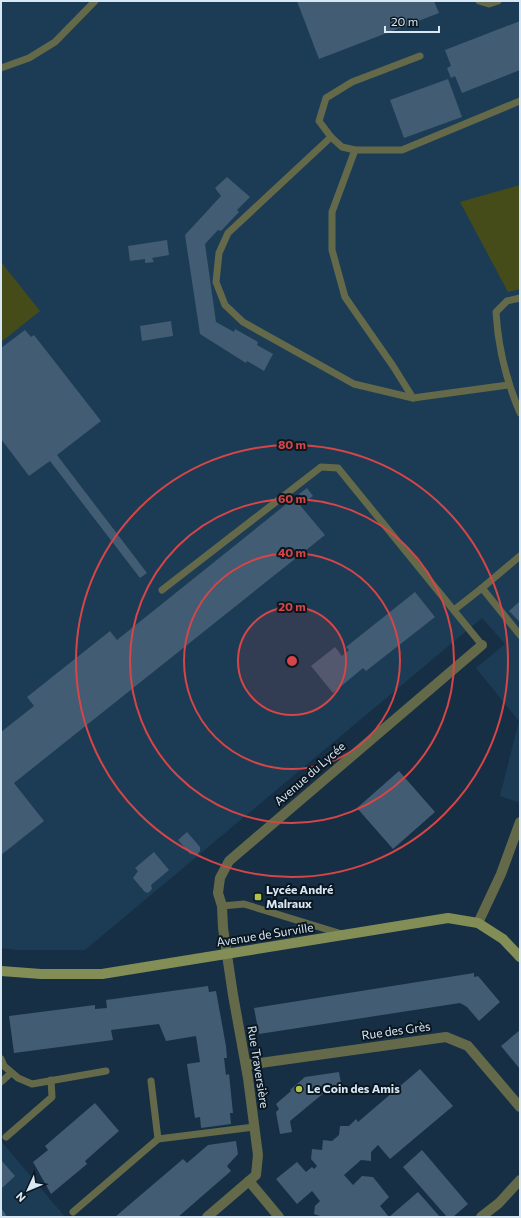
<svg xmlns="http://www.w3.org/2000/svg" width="521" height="1218" font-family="Commissioner,sans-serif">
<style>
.built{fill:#1c3c55}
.green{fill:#454c19}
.building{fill:#415c73}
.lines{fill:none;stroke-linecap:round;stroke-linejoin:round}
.lane{stroke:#646a49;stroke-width:7}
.street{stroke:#646a49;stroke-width:10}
.secondary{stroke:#838d56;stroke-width:10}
.ring{fill:none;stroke:#d64547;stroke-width:2}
.poi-dot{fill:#b2c34c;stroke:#0b1720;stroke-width:1.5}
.labels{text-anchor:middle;stroke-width:4;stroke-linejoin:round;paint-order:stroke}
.street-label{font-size:12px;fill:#d7e7f4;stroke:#0b1720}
.poi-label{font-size:12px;font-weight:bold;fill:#d7e7f4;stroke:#0b1720;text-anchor:start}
.centre{fill:#d64547;stroke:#0b1720;stroke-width:2}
.ring-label{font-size:12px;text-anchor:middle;font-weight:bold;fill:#d64547;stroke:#0b1720;stroke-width:4;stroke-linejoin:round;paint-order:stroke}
</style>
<rect width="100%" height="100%" fill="#162f44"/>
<g class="built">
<polygon points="1,1 520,1 520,803 500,796 519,721 476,668 505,644 482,618 85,950 17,950 1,948"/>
<polygon points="1,1141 65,1217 1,1217"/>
</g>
<g class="green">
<polygon points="520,185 520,289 508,292 460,202"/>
<polygon points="1,262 40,311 1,342"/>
</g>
<g class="building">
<polygon points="297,1 434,1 439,13 319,59"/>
<polygon points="520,21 520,70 462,93 455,76 451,78 447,68 451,66 445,50"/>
<polygon points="448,79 462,117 404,138 390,100"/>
<polygon points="227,177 250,197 237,210 239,212 221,231 218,230 205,244 216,322 234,332 235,329 258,342 257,345 273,354 264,371 247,361 246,363 200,334 185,235 221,196 215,188"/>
<polygon points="167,240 169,255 152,258 154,262 145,263 145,259 130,261 128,246"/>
<polygon points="171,321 173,336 142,341 140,326"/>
<polygon points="25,330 31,337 34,335 101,421 57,455 147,573 140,578 50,461 29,476 1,439 1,348"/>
<polygon points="307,488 313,496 306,501 299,494"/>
<polygon points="294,498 325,535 14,783 44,821 1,855 1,732 34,706 27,697 110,631 117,640"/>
<polygon points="415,592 435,617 366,671 363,668 333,693 311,666 335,647 342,656 349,650 346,647"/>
<polygon points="520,601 520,622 509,611"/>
<polygon points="399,771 435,812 393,849 357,808"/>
<polygon points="187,832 200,847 200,851 197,855 190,854 178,840"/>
<polygon points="154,852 169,870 151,885 152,889 148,893 145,892 133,878 138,871 135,868"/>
<polygon points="474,973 474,977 478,976 500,1002 479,1021 467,1007 460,1003 259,1034 254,1008"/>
<polygon points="208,986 209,992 216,991 226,1046 227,1058 224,1058 226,1075 229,1074 233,1113 230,1113 231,1124 201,1128 200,1117 195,1118 187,1064 200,1062 196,1036 166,1041 159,1024 111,1030 113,1040 14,1053 9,1016 95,1005 95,1009 107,1008 106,1000"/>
<polygon points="520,1030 520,1069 501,1046"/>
<polygon points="420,1069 453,1106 390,1159 378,1145 371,1152 371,1161 361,1160 344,1175 353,1185 362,1176 373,1177 389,1197 380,1206 389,1217 323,1217 314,1214 315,1206 320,1201 312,1191 297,1204 276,1179 297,1162 306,1172 312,1167 314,1169 317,1166 311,1159 312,1149 322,1150 323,1140 332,1141 339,1135 340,1126 349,1126 356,1119 358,1122"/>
<polygon points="339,1072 342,1089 325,1092 290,1121 292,1132 280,1134 276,1112 279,1109 276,1104 291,1091 290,1090 305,1077"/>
<polygon points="95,1103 119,1131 85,1161 87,1164 51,1194 33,1162 48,1150 45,1146"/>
<polygon points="236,1141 238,1154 227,1166 231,1171 178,1217 115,1217 183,1159 187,1163 208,1145"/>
<polygon points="422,1150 468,1204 453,1217 447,1217 403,1167"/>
<polygon points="1,1160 15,1176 1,1189"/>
<polygon points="418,1192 440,1217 389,1217"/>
<polygon points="1,1208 4,1212 7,1217 1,1217"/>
</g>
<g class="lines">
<g class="lane">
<polyline points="479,1 489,4 498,1"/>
<polyline points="420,56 352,82 326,98 319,121 331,137 228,233 219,253 216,282 225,305 243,322 354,384 413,398 508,385"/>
<polyline points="1,68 29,58 55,42 95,1"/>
<polyline points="331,137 342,147 355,150 402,150 520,101"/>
<polyline points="355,150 332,212 332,250 345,297 393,366 413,398"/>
<path d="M520,298L507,301L496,312C498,348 506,380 520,413"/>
<polyline points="482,588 520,556"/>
<polyline points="162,590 321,467 338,468 482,645"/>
<polyline points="454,610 482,588 520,635"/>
<polyline points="222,906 244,904 342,934"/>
<polyline points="1,1059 4,1066 18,1078 32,1084 106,1071"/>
<polyline points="1,1082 11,1073"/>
<polyline points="6,1137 52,1097 51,1080"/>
<polyline points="158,1139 254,1127"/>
<polyline points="73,1212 158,1139 151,1081"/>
</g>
<g class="street">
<polyline points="478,923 501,874 520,822"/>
<polyline points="246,1065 446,1037 468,1046 520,1107"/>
<polyline points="249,1181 256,1175 258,1155 248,1078 233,995 223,928 222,906 218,893 220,878 229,861 482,645"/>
<polyline points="207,1217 249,1181 279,1217"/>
<polyline points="481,1217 499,1203 520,1180"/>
</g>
<polyline class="secondary" points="1,971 41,974 102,974 448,918 478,923 503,939 520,957"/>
</g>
<circle cx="292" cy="661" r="54" fill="#d64547" fill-opacity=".12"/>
<g class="ring">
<circle cx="292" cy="661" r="54"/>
<circle cx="292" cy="661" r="108"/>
<circle cx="292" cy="661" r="162"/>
<circle cx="292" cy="661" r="216"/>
</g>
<g class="poi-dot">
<rect x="254" y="893" width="8" height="8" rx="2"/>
<circle cx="299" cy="1089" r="4"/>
</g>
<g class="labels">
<g class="street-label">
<text transform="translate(310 774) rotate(-41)" y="4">Avenue du Lycée</text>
<text transform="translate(265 935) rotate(-9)" y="4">Avenue de Surville</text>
<text transform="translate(396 1031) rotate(-8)" y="4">Rue des Grès</text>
<text transform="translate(258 1067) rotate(81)" y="4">Rue Traversière</text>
</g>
<g class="poi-label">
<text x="266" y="894">Lycée André<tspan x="266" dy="14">Malraux</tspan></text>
<text x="307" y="1093">Le Coin des Amis</text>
</g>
</g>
<circle cx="292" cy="661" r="6" class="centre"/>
<g class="ring-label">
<text x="292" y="449">80 m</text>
<text x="292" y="503">60 m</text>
<text x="292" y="557">40 m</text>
<text x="292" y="611">20 m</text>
</g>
<rect width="521" height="1218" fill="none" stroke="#d7e7f4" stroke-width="4"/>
<g transform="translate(28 1190) rotate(226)" stroke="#0b1720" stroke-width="3" paint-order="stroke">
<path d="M0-3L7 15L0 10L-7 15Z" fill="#d7e7f4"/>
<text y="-6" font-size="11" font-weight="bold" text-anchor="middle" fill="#d7e7f4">N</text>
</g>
<path d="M385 26v6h54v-6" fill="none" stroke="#d7e7f4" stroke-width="2"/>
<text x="391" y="26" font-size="12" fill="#d7e7f4" stroke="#0b1720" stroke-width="3" paint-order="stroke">20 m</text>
</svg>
